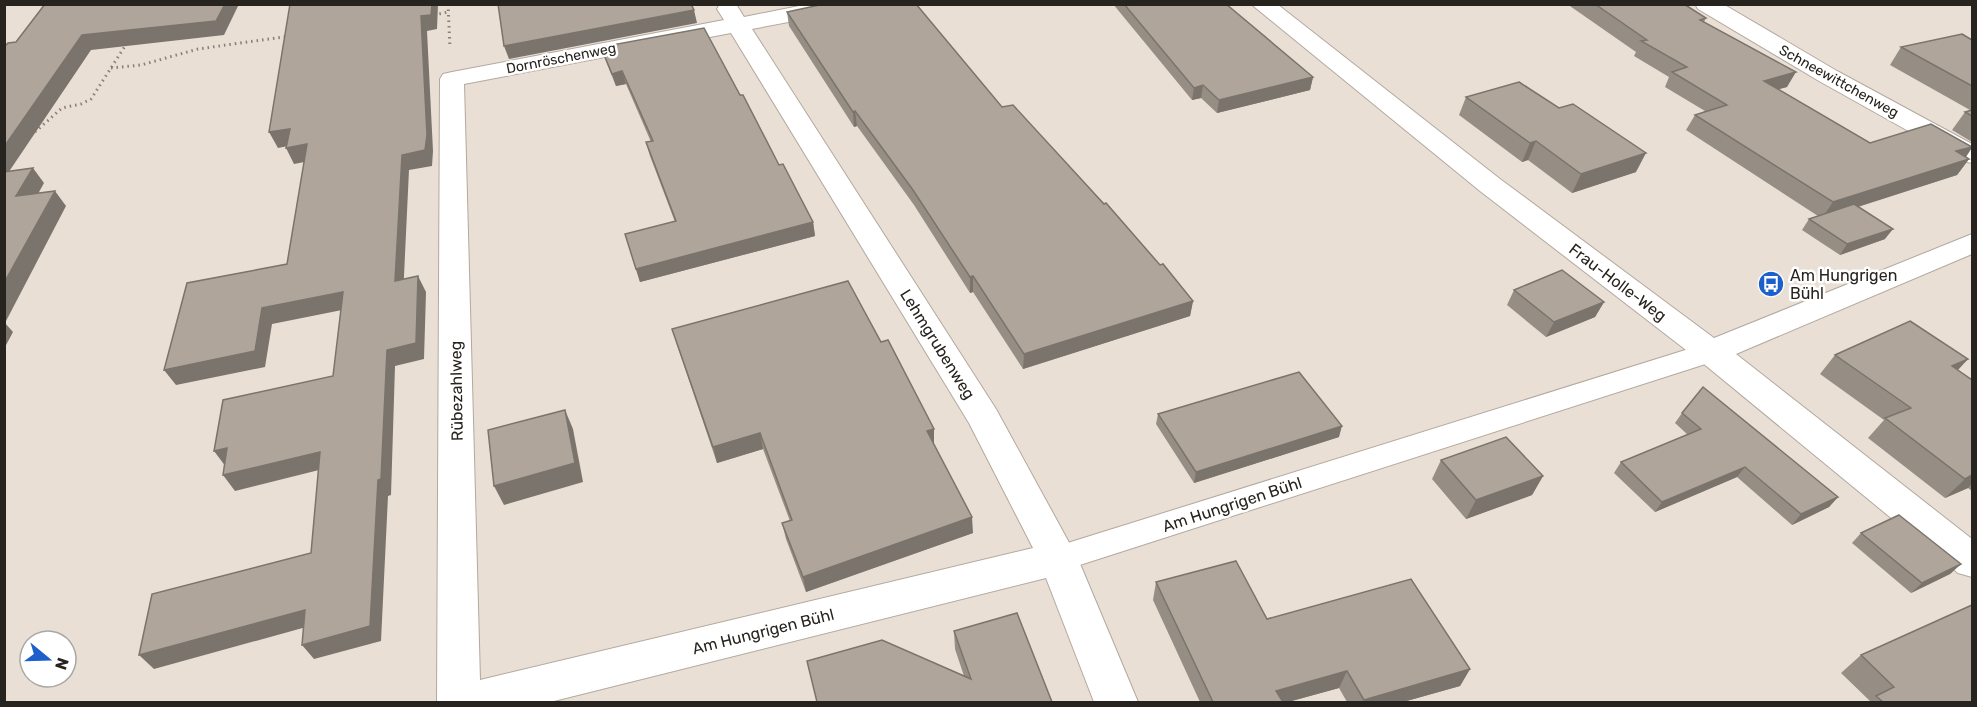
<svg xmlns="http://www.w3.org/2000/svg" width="1977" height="707" font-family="Rubik,sans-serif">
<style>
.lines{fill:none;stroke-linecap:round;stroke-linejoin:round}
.service-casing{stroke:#b3a89e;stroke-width:2}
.minor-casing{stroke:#b3a89e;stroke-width:2}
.path{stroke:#877f78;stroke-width:3;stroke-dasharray:1.5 4;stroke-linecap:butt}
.service{fill:#fff;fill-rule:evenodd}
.minor{fill:#fff;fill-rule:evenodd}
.wall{fill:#968e85}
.shaded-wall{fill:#7a746c}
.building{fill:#afa59b;stroke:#7a746c;stroke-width:1.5}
.labels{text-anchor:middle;stroke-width:5;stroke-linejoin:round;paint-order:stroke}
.far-street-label{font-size:14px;fill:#27231f;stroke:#fff}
.poi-label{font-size:16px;fill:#27231f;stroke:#fff;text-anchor:start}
.street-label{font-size:16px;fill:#27231f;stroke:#fff}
</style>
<rect width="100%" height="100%" fill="#eadfd5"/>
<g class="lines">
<g class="service-casing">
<polygon id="service" points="1711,342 1721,345 1724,352 1721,359 1058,572 1047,569 1042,559 1047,549 1058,546"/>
</g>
<g class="minor-casing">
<g id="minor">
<path d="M720,4H736L744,17L809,4H858L855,9L847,11L752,29L996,409L1078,559L1138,702H1094L1046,578L550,702H437L440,79L443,74L452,72L724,20L717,9ZM731,33L969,423L1033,548L480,680L464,84Z"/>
<polygon points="1251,4 1277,4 1500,179 1714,338 1972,234 1972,254 1736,354 1972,539 1972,577 1958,573 1699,360 1480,191"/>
<polygon points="1695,4 1723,4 1837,71 1972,144 1972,163 1962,161 1819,81 1698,9"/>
</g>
</g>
<g class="path">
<polyline points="448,4 450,48"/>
<polyline points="434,15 448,12"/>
<polyline points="111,68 141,65 198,49 290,36"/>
<polyline points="35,132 62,108 81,104 91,99 127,43"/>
</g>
<use href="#service" class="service"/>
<use href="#minor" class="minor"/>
</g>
<g class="wall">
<polygon points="1113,4 1226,4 1313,77 1310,90 1217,113 1201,98 1192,100"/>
<polygon points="1567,4 1684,4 1706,18 1704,22 1787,87 1778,89 1870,143 1972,148 1966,157 1969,159 1957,175 1858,207 1885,239 1840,255 1802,230 1809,219 1818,216 1686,130 1695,115 1705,111 1665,87 1669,77 1634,56 1636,52"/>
<polygon points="787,12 1002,107 1160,265 1193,301 1190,316 1023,369 973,292 970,293 914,205 857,126 854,127 789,26"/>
<polygon points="1972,40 1972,142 1952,130 1965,112 1970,110 1890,65 1901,47"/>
<polygon points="601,47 779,165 813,222 815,236 640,282 625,234 675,222 650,156 646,142 651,142 626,84 616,86 605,59"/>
<polygon points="1466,97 1559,108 1636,172 1572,193 1528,160 1522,162 1459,115"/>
<polygon points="1514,290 1604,302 1595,317 1546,337 1507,305"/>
<polygon points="672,329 881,342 934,429 934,445 973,533 806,592 786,539 782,523 790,521 763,449 717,463 677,345"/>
<polygon points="1835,355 1968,359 1958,370 1972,380 1972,491 1968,488 1945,498 1868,438 1884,420 1820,374"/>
<polygon points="1682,413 1838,497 1829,507 1792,525 1737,477 1655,512 1614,473 1621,462 1688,435 1675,423"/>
<polygon points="1158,414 1339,437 1194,483 1156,424"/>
<polygon points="1441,460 1543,476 1532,495 1466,519 1432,479"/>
<polygon points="1861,533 1961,564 1950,574 1911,593 1852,543"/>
<polygon points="1156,582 1267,619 1470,669 1460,686 1403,702 1347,702 1339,688 1288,702 1200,702 1153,600"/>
<polygon points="954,631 1052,702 807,661 964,676 955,649"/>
<polygon points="1861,655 1972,702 1869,702 1870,701 1841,673"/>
</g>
<g class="shaded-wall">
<polygon points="225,4 239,4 224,35 91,50 4,179 4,147 82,35"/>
<polygon points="432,4 438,4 437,29 427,31 433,151 432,166 409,170 403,297 395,281 402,155 421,16"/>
<polygon points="694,10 697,23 509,59 504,46"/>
<polygon points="622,71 626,84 616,86 612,74"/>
<polygon points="1796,72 1787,87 1755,96 1764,81"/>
<polygon points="1313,77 1310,90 1217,113 1219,100"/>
<polygon points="1203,85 1201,98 1192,100 1194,88"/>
<polygon points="855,111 857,126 854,127 853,112"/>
<polygon points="290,129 298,144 278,148 269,132"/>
<polygon points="1536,141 1528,160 1522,162 1530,143"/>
<polygon points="307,144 315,160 294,164 286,148"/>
<polygon points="1972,147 1963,161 1969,159 1957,175 1822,218 1833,202 1956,151"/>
<polygon points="1646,153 1636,172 1572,193 1581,174"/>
<polygon points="33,168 44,183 28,212 16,196"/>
<polygon points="55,191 66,206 5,323 13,332 4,349 4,283"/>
<polygon points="813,222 815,236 640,282 636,269"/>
<polygon points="1893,229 1885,239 1840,255 1847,244"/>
<polygon points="418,276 426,292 424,359 395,366 391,495 388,496 381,641 314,659 302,645 378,480 387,350"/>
<polygon points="973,276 973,292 970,293 970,277"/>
<polygon points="343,292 352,308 272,324 265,367 176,385 164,370 262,308"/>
<polygon points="1193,301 1190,316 1023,369 1024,354"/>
<polygon points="1604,302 1595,317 1546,337 1554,322"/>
<polygon points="1968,359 1950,378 1952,366"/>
<polygon points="565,410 573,429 583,482 504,505 494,486"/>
<polygon points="1342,426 1339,437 1194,483 1196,472"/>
<polygon points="934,429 934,445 927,431"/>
<polygon points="760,433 763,449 717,463 713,447"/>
<polygon points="227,448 226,467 214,451"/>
<polygon points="320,452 331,467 235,491 223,475"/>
<polygon points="1745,467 1737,477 1655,512 1662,502"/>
<polygon points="1972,475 1972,484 1968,488 1945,498 1965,479"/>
<polygon points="1543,476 1532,495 1466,519 1476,500"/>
<polygon points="1838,497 1829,507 1792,525 1801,514"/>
<polygon points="972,517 973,533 806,592 803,577"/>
<polygon points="1961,564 1950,574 1911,593 1922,583"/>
<polygon points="305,610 317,624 154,669 139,655"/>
<polygon points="1470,669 1460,686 1403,702 1363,702 1364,700"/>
<polygon points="1347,671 1339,688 1288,702 1272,702 1276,691"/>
</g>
<g class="building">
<polygon points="45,4 225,4 216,21 82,35 4,147 4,47 8,43 16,42"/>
<polygon points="290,4 432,4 431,15 421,16 427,135 425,150 402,155 395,281 418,276 416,343 387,350 381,479 378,480 370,626 302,645 305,610 139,655 152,594 311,553 320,452 223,475 227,448 214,451 223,400 333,376 343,292 262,308 255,351 164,370 187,283 287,264 307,144 286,148 290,129 269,132"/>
<polygon points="498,4 691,4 694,10 504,46"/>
<polygon points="824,4 916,4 1002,107 1013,105 1104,204 1106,203 1160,265 1163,264 1193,301 1024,354 973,276 970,277 913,190 855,111 853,112 787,12"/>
<polygon points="1124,4 1226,4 1313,77 1219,100 1203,85 1194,88"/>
<polygon points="1595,4 1684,4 1706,18 1700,20 1796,72 1764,81 1870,143 1931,124 1972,147 1956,151 1969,159 1833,202 1695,115 1727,105 1672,72 1687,67 1641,41 1647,40"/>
<polygon points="704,28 740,95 743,95 779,165 783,164 813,222 636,269 625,234 676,221 646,142 653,141 622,71 612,74 601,47"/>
<polygon points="1962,34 1972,40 1972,86 1901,47"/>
<polygon points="1519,82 1559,108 1573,104 1646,153 1581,174 1536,141 1530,143 1466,97"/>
<polygon points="1972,110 1972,116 1965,112"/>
<polygon points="33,168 16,196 55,191 4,283 4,172"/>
<polygon points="1854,204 1893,229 1847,244 1809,219"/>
<polygon points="1562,270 1604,302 1554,322 1514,290"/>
<polygon points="848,281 881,342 888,340 934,429 927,431 972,517 803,577 782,523 792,520 760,433 713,447 672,329"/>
<polygon points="1910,321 1968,359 1952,366 1972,380 1972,475 1965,479 1885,418 1911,408 1835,355"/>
<polygon points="1299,372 1342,426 1196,472 1158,414"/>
<polygon points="1703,387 1838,497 1801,514 1745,467 1662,502 1621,462 1701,429 1682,413"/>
<polygon points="565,410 575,463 494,486 488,430"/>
<polygon points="1506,437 1543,476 1476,500 1441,460"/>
<polygon points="1899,515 1961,564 1922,583 1861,533"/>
<polygon points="1236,561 1267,619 1411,579 1470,669 1364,700 1347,671 1276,691 1283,702 1213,702 1156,582"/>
<polygon points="1972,605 1972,702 1883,702 1876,696 1894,687 1861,655"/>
<polygon points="1017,613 1052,702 817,702 807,661 882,640 971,679 954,631"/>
</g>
<defs>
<g id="bus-disc" transform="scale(1.35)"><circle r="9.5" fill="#1d60cc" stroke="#fff"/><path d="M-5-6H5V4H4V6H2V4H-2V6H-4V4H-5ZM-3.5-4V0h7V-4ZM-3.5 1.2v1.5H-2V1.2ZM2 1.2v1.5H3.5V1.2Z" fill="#fff"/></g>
</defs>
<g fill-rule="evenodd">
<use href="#bus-disc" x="1771" y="284"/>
</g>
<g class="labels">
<g class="far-street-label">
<text transform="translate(561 58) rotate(-11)" y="5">Dornröschenweg</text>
<text transform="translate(1839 81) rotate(29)" y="5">Schneewittchenweg</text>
</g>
<g class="poi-label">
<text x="1790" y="281">Am Hungrigen<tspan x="1790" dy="18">Bühl</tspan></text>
</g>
<g class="street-label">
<text transform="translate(1618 282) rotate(37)" y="6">Frau-Holle-Weg</text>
<text transform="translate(938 344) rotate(58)" y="6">Lehmgrubenweg</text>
<text transform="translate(456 391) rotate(-91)" y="6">Rübezahlweg</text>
<text transform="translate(1232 504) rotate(-18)" y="6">Am Hungrigen Bühl</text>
<text transform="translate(763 631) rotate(-14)" y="6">Am Hungrigen Bühl</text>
</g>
</g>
<rect width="1977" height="707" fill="none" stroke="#27231f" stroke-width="12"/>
<g transform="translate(48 659) rotate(109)"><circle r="28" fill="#ffffff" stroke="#a9a7a5" stroke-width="1.5"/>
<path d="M0-4.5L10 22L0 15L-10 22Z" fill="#1d60cc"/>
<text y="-9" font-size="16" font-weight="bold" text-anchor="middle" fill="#27231f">N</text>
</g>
</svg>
